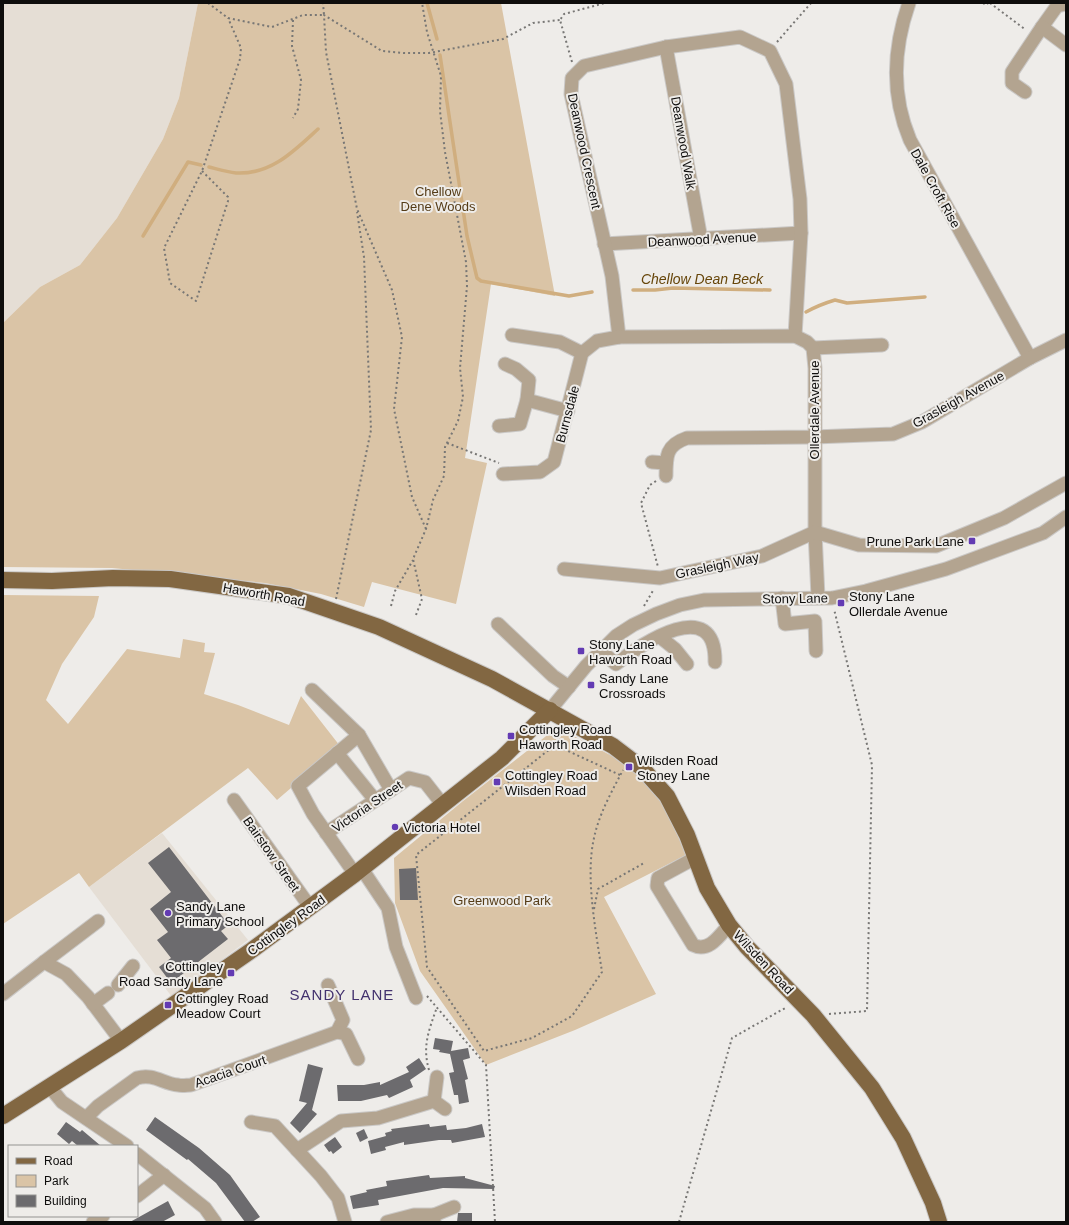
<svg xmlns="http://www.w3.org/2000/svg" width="1069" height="1225" font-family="Helvetica,sans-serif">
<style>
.built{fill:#e5ded5}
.green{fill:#dac4a6}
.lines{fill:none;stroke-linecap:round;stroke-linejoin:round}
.stream{stroke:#d0ae7f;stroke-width:3.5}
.building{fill:#6c6b6e}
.minor-casing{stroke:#cac8c6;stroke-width:15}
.major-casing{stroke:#cac8c6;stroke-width:18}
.path{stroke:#787775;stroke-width:2;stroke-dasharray:2 3;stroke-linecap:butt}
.minor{stroke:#b3a490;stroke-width:13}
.major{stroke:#826742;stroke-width:16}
.poi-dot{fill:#633bb3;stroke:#eeece9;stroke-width:1.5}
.labels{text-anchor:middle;stroke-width:4;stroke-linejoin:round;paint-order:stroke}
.street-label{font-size:13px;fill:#0e0d0c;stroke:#eeece9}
.park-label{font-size:13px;fill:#553c17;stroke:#eeece9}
.poi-label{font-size:13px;fill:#0e0d0c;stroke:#eeece9;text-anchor:start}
.water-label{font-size:14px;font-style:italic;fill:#664509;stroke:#eeece9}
.quarter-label{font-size:15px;letter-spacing:1px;fill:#43326e;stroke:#eeece9}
</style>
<rect width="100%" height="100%" fill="#eeece9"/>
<g class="built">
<polygon points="3,3 198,3 179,98 163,139 117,218 80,265 40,287 3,323"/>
<polygon points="162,833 248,940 172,997 89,887"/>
</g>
<g class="green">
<polygon points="198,3 501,3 555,296 491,284 465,458 487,463 456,604 372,582 364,607 321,594 265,583 112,568 3,567 3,323 40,287 80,265 117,218 163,139 179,98"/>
<polygon points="3,595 99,596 94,617 62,664 46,700 68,724 127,649 180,658 183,639 205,643 204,652 215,653 204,694 238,705 289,725 301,696 340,746 277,800 248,768 89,887 79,873 3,924"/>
<polygon points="550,733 570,734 612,756 640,777 665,806 686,855 604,897 656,994 575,1030 486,1065 420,971 395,903 394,858 463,801"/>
</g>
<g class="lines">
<g class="stream">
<polyline points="427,3 437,39"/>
<polyline points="440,55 467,236 477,278 481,281 569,296 592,292"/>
<path d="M209,167C217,169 227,172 236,173C271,175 294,151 318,129"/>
<polyline points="143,236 188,162 201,165"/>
<polyline points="633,290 655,290 673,288 770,290"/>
<path d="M806,312C815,307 825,303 835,300L847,303L925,297"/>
</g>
</g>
<g class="building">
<polygon points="169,847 229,925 221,931 228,939 171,983 159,967 171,958 157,940 168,932 150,909 171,892 148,863"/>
<polygon points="416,868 418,900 400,900 399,869"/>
<polygon points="435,1038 453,1041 451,1051 468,1048 470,1058 463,1060 468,1079 465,1080 469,1102 459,1104 458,1095 454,1095 449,1073 454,1072 450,1054 439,1052 440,1050 433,1049"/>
<polygon points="419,1058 426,1069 410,1080 413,1087 389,1098 387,1095 361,1101 338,1101 337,1085 364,1085 380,1082 380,1085 409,1072 406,1067"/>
<polygon points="308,1064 323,1068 312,1110 317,1114 300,1133 290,1123 307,1103 299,1101"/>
<polygon points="155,1117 199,1148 230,1175 260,1217 252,1222 245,1222 216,1183 188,1159 187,1160 146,1130"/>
<polygon points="66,1122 80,1132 82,1130 101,1146 78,1146 72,1141 69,1144 57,1134"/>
<polygon points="429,1124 430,1127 446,1125 447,1130 466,1128 482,1124 485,1137 452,1143 451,1140 439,1140 404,1145 404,1142 385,1147 386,1150 371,1154 368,1141 386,1136 385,1133 392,1131 391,1129"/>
<polygon points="364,1129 368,1138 360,1142 356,1133"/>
<polygon points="335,1137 342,1147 333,1154 331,1151 329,1152 324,1145"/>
<polygon points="429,1175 430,1178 465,1176 465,1178 495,1186 494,1189 443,1188 378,1200 379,1205 353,1209 350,1196 367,1192 366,1190 387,1186 386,1181"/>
<polygon points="168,1201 175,1215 162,1222 130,1222"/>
<polygon points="458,1213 472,1213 472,1222 457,1222"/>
</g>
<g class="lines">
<g class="minor-casing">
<g id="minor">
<path d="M909,3C893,49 891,95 910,140L1030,358"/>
<polyline points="1042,27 1057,6 1066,4"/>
<polyline points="666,47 701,239"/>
<polyline points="1025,92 1012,83 1012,72 1042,27 1066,45"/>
<polyline points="604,244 801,233"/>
<polyline points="512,335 560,342 582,353"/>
<polyline points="619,337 612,276 571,94 572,78 584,66 666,47 740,37 770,51 786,84 800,199 801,233 795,336"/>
<polyline points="813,348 882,345"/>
<polyline points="527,400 568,411"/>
<polyline points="499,426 520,424 527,400 529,380 516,369 505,364"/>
<polyline points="652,462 666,463"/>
<polyline points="503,474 540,472 554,462 582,353 597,341 619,337 795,336 807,342 813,348 815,368 815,532 818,597"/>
<path d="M666,476C666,456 666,445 687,438L814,437L893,434L922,422L1030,358L1066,340"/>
<polyline points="564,569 660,578 762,556 815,532 859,545 936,546 1004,518 1066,483"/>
<polyline points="782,598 785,624 815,621 816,651"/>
<polyline points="498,624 553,676 569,687"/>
<polyline points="660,637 675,649 687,664"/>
<path d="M601,651L616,664C642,643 716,594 715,662"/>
<polyline points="312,690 359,735 391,790"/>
<polyline points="550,710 586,666 616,636 633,625 656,614 680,605 704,600 832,598 866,591 946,569 1043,533 1066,517"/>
<polyline points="337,753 375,800"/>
<polyline points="234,800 310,907"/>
<polyline points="326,833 409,778 425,782 443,805"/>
<path d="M695,858L658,878L657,886L693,945C709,953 720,935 729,925"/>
<polyline points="362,869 388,908 396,947 416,998"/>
<polyline points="355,874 313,814 298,786 359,735"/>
<polyline points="44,962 98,921"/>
<polyline points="118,985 133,966"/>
<polyline points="328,985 343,1020 337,1032"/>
<polyline points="3,994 44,962 66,974 88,997 121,1041"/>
<polyline points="93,1004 108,993"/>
<polyline points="49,1086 62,1102 127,1146"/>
<polyline points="434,1101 445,1109"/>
<path d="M86,1118L98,1106L137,1078C154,1073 163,1084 178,1085C182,1086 187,1085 191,1085L337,1032L346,1034L358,1059"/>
<polyline points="251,1122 275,1126 321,1176 338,1198 345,1222"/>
<polyline points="297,1150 341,1121 378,1118 434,1101 437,1077"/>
<polyline points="137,1154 205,1208 215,1222"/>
<polyline points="137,1196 164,1175"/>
<polyline points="434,1215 454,1207"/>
<polyline points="93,1222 103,1216"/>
<polyline points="387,1222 414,1215 434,1215 434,1222"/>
</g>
</g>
<g class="major-casing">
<g id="major">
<polyline points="3,580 52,581 113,578 170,579 289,596 379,627 492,679 613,746 642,768 667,796 687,835 707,888 729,925 747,947 813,1015 872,1088 903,1138 933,1203 939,1222"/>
<polyline points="3,1116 121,1041 252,950 355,874 502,758 550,710"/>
</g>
</g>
<g class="path">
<polyline points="208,3 228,18 272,27 303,15 324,15 323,3"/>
<polyline points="983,3 986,5 988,3"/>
<polyline points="990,3 1026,30"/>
<polyline points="293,20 292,46 301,80 298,109 293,118"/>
<polyline points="777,42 811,3"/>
<polyline points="572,62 560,20 564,14 605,3"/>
<polyline points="202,171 228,197 228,201 196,301 170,283 164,248 202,171 240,59 241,48 228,18"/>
<polyline points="447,443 499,463"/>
<polyline points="656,481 650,485 641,503 658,567"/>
<polyline points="426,529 412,497 394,409 402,337 392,290 357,209 326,52 324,15 382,51 404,53 429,53 503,39 533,23 560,20"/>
<polyline points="336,599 371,430 364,257 357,212"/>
<polyline points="391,606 395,591 413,560"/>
<polyline points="644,606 654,589"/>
<polyline points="416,615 422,599 413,559 426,529 433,500 444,476 445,447 458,421 463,397 460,368 467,286 466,262 445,152 440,111 441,76 427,32 422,3"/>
<path d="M620,775L555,745L416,855L427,967L484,1051L532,1038L572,1016L602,972C596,932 585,877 594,838C599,814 612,791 623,770"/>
<polyline points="594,909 598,889 644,863"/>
<polyline points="427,996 486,1065 495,1222"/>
<polyline points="829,1014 867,1011 872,765 834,609"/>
<path d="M429,1070C422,1046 429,1030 437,1007"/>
<polyline points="679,1222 732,1038 787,1007"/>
</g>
<use href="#minor" class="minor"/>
<use href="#major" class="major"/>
</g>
<g class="poi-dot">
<rect x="968" y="537" width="8" height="8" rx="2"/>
<rect x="837" y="599" width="8" height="8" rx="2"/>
<rect x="577" y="647" width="8" height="8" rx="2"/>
<rect x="587" y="681" width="8" height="8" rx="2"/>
<rect x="507" y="732" width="8" height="8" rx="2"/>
<rect x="625" y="763" width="8" height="8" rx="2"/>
<rect x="493" y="778" width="8" height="8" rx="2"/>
<circle cx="395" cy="827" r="4"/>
<circle cx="168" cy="913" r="4"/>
<rect x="227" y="969" width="8" height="8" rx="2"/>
<rect x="164" y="1001" width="8" height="8" rx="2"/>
</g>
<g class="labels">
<g class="street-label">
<text transform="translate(684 143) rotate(80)" y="5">Deanwood Walk</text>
<text transform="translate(585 151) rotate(78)" y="5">Deanwood Crescent</text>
<text transform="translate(936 188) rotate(61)" y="5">Dale Croft Rise</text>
<text transform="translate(702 239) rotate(-3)" y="5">Deanwood Avenue</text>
<text transform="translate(958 399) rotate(-29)" y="5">Grasleigh Avenue</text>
<text transform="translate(814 410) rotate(-90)" y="5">Ollerdale Avenue</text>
<text transform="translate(567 414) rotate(-75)" y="5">Burnsdale</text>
<text transform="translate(717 565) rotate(-12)" y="5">Grasleigh Way</text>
<text transform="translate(264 594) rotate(10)" y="5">Haworth Road</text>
<text transform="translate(795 598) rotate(-1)" y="5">Stony Lane</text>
<text transform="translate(367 806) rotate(-34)" y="5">Victoria Street</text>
<text transform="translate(272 854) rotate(55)" y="5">Bairstow Street</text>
<text transform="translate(286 925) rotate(-36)" y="5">Cottingley Road</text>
<text transform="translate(764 962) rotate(47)" y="5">Wilsden Road</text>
<text transform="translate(230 1071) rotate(-19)" y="5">Acacia Court</text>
</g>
<g class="park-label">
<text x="438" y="196">Chellow<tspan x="438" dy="15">Dene Woods</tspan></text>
<text x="502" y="905">Greenwood Park</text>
</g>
<g class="poi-label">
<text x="964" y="546" text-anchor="end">Prune Park Lane</text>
<text x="849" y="601">Stony Lane<tspan x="849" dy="15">Ollerdale Avenue</tspan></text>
<text x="589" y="649">Stony Lane<tspan x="589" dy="15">Haworth Road</tspan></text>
<text x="599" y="683">Sandy Lane<tspan x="599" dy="15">Crossroads</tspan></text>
<text x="519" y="734">Cottingley Road<tspan x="519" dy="15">Haworth Road</tspan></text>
<text x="637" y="765">Wilsden Road<tspan x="637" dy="15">Stoney Lane</tspan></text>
<text x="505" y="780">Cottingley Road<tspan x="505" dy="15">Wilsden Road</tspan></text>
<text x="403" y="832">Victoria Hotel</text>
<text x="176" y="911">Sandy Lane<tspan x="176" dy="15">Primary School</tspan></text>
<text x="223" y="971" text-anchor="end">Cottingley<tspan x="223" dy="15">Road Sandy Lane</tspan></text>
<text x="176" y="1003">Cottingley Road<tspan x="176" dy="15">Meadow Court</tspan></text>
</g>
<g class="water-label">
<text x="702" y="284">Chellow Dean Beck</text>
</g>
<g class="quarter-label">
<text x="342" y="1000">SANDY LANE</text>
</g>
</g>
<rect width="1069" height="1225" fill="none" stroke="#0e0d0c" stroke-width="8"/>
<rect x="8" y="1145" width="130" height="72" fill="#eeece9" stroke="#949391"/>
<rect x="16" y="1158" width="20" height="6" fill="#826742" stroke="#949391"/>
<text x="44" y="1165" font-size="12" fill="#0e0d0c">Road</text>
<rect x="16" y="1175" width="20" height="12" fill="#dac4a6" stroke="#949391"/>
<text x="44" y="1185" font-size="12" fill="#0e0d0c">Park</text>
<rect x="16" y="1195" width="20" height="12" fill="#6c6b6e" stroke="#949391"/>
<text x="44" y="1205" font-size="12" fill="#0e0d0c">Building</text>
</svg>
